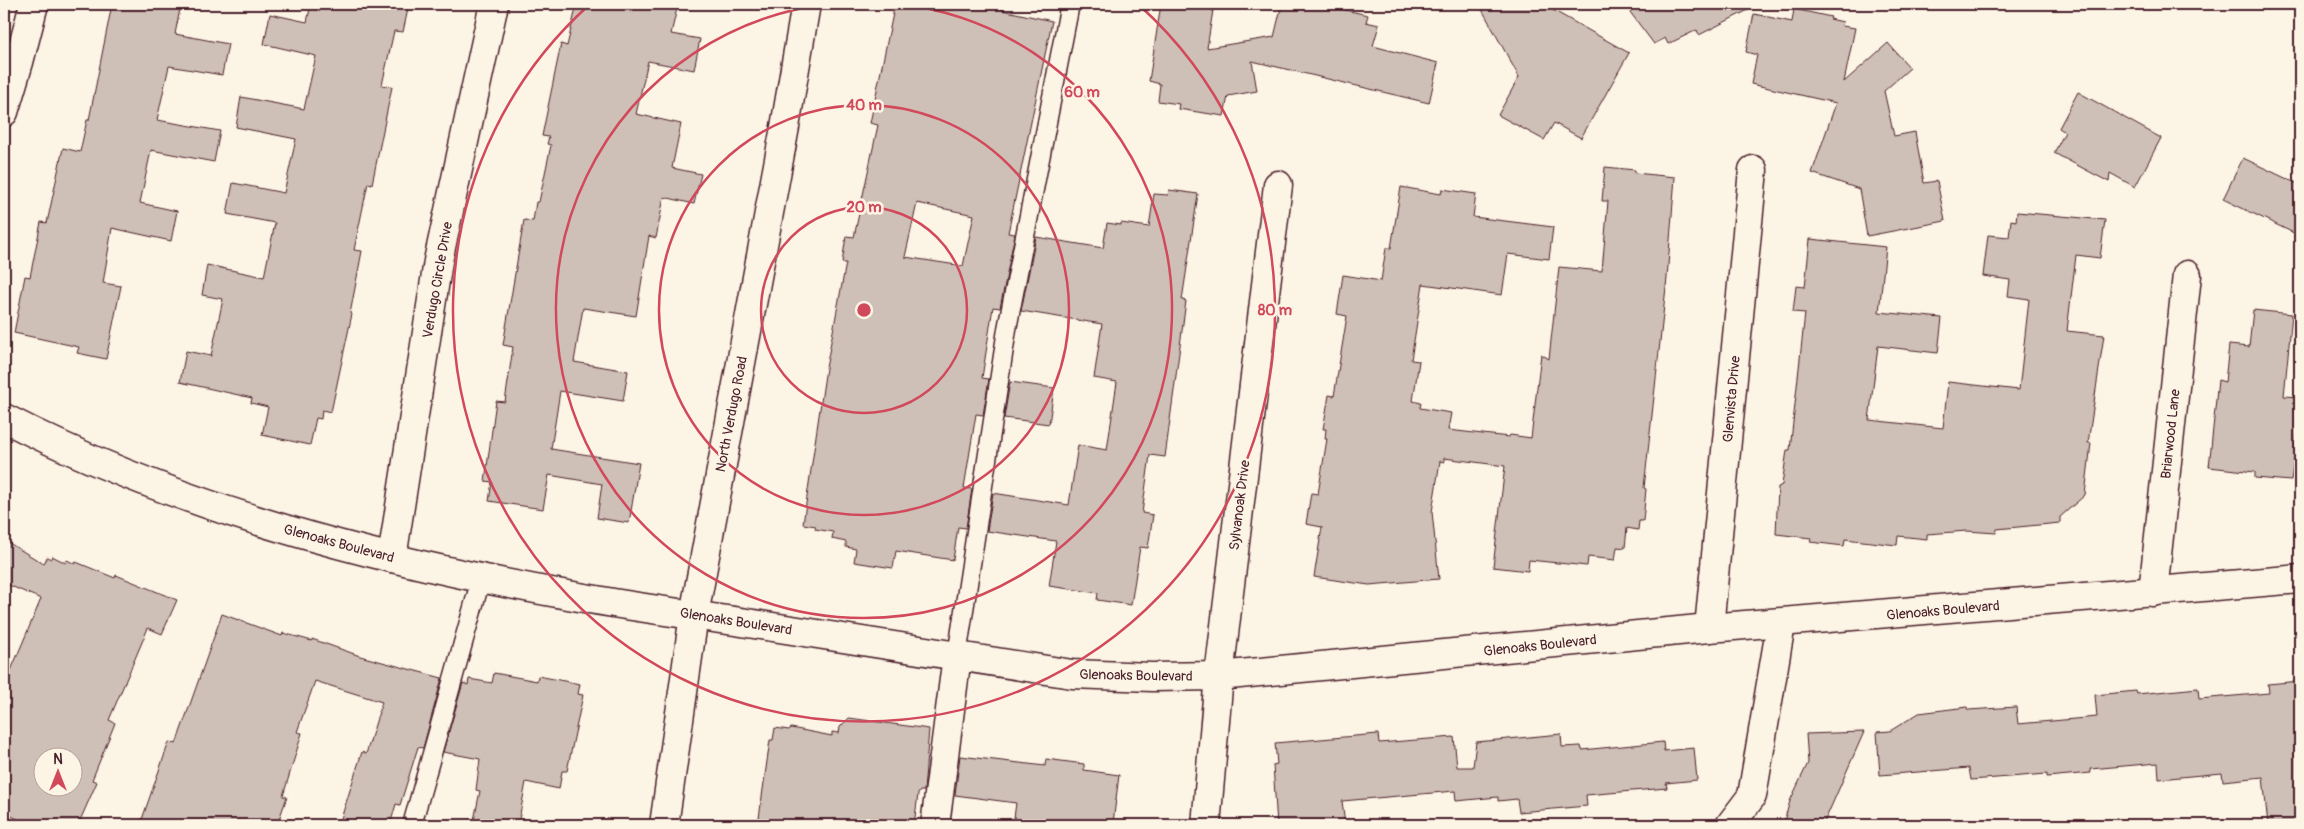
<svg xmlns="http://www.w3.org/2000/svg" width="2304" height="829" font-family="Pangolin,sans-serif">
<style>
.building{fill:#cfc0b7;stroke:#4a1f2b;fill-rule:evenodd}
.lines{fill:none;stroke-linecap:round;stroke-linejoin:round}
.lane-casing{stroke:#4a1f2b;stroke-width:21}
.street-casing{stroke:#4a1f2b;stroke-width:31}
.secondary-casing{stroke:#4a1f2b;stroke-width:31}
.lane{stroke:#fcf5e5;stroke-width:18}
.street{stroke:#fcf5e5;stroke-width:28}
.secondary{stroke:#fcf5e5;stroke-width:28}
.ring{fill:none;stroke:#d1495b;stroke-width:2.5}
.labels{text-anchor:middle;stroke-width:5;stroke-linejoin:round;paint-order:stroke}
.street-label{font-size:14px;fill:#4a1f2b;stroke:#fcf5e5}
.centre{fill:#d1495b;stroke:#fcf5e5;stroke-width:2.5}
.ring-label{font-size:15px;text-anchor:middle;font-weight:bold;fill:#d1495b;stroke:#fcf5e5;stroke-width:5;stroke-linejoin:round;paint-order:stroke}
</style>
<rect width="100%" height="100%" fill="#fcf5e5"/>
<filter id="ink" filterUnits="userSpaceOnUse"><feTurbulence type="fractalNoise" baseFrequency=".02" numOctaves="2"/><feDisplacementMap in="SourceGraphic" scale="10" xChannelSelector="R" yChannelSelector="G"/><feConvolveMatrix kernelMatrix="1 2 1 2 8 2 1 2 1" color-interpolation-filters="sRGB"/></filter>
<g filter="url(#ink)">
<g class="building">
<polygon points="112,4 181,4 175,34 228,44 222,75 169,66 157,120 220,131 214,162 151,150 140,203 177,211 171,241 112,228 103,283 121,286 106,359 77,353 79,347 14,333 25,276 30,277 41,222 47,223 63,148 80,152 87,120 89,120"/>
<polygon points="311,4 409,4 403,32 394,31 382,85 392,87 372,184 368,183 354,250 362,251 350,314 352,314 331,412 322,410 321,419 316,418 310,445 262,435 268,407 251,403 252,398 180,382 186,351 211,356 223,299 202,295 207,265 264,277 275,223 227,214 233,183 284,193 296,139 236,127 241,97 304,109 316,56 264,44 270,14 307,22"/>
<polygon points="577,4 678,4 671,34 700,39 694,70 648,61 636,114 681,124 672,168 701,174 694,204 664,197 656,238 649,236 636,316 583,308 574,362 628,371 623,401 560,391 551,449 639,463 629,523 597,518 602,484 549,475 543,509 489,501 492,482 485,481 496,401 505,402 513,347 503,345 524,220 533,221 536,202 539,202 551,145 547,144 549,137 542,136 561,44 567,46"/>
<path d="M895,4H1003L1002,10L1052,21L1008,233L1015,234L1000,308L993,307L982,378L989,379L983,415L976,414L964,488L972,489L966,528L958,527L953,560L896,551L893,568L854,562L856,549L846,547V542L832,539L833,532L815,529L816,526L803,524L826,368L846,263H842L846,236L854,237L878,125L870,123ZM917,203L974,215L963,266L905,257Z"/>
<polygon points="1161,4 1214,4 1207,48 1274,37 1282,4 1317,4 1368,15 1366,22 1379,25 1373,46 1438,63 1429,103 1252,61 1257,91 1228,96 1224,116 1178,109 1179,104 1158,101 1160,84 1149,81"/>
<polygon points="1479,4 1542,4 1629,53 1581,138 1554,123 1544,140 1498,115 1519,77"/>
<polygon points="1624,4 1760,4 1699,35 1697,30 1668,44 1665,38 1654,44"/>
<polygon points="1794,9 1831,17 1830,19 1843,22 1842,26 1855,28 1844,82 1888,43 1910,68 1884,91 1894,136 1915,132 1924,183 1937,181 1945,221 1867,236 1859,189 1812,173 1836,103 1751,84 1757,55 1746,52 1754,14 1792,22"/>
<polygon points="2078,92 2161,138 2135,187 2110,173 2109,182 2054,153 2065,132 2059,128"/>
<polygon points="2243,158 2300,185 2300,236 2223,199"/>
<polygon points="1605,167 1635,170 1635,173 1675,177 1667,278 1644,488 1646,489 1643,521 1639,521 1638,530 1627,528 1625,548 1617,547 1615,560 1588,557 1587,566 1529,560 1528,571 1493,567 1505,466 1444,458 1444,462 1440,461 1432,512 1439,579 1369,585 1314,577 1322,527 1306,524 1311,493 1318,494 1327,439 1325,439 1326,429 1323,429 1329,395 1334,396 1347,316 1337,314 1343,275 1381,281 1386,248 1391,248 1401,187 1441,194 1442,189 1476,194 1473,217 1553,227 1549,259 1508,254 1502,295 1423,284 1411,360 1419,361 1413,401 1421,403 1420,408 1451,413 1448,430 1509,437 1510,435 1531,438 1541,354 1549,359 1559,267 1602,271 1608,201 1602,201"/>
<polygon points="1169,190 1198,194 1182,300 1186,301 1165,457 1150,455 1142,513 1153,515 1148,548 1140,547 1131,605 1097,600 1098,593 1049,586 1056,541 987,531 993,493 1069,505 1078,445 1107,450 1117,382 1094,378 1102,324 1021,311 1036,237 1103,248 1107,223 1121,225 1121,223 1149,227 1154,194 1168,195"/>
<polygon points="2017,212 2105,220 2100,258 2076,255 2067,331 2104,335 2088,443 2091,443 2085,495 2060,517 2060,523 1997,529 1996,533 1967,531 1927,534 1927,539 1898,536 1897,545 1845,539 1844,546 1810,542 1811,538 1776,534 1778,487 1782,485 1787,450 1790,450 1805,313 1793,312 1796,286 1805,287 1810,239 1886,247 1879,312 1942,318 1938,353 1878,346 1869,420 1943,428 1948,382 2019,390 2029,299 2008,296 2010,280 1983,276 1988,235 2009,237 2011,220 2016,221"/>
<polygon points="2253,310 2292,314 2284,396 2300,397 2300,414 2291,481 2255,478 2255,472 2209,467 2218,380 2225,382 2229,345 2249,347"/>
<polygon points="1010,382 1054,388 1049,424 1004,418"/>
<path d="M4,540L44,564L47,557L51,559L52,556L66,563L67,560L75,564L76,562L115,578L116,575L177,600L162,634L148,628L109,720L115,723L92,780L97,782L78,825H32L4,813V687L41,599L4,583ZM42,756H72V786H42Z"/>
<polygon points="222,614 282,636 283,633 312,641 312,639 360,656 442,678 423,748 418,747 400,805 396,804 390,825 339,825 362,752 366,754 382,702 315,681 297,732 302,733 283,796 287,797 277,825 140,825 169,742 176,744"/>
<polygon points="494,673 537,681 538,676 580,684 578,694 583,695 567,771 562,771 559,789 526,782 518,825 473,825 480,791 476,790 480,759 443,752 463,683 468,685 469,679 492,683"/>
<polygon points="2300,681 2300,825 2268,825 2263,777 2223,781 2222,773 2159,779 2158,763 2090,769 2091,773 2047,777 2047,774 1971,780 1969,768 1880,775 1877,732 1890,731 1919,713 1967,707 1968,710 2016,707 2018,724 2097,717 2095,695 2136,691 2137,694 2198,688 2199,699 2269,693 2268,684"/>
<polygon points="849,718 929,729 924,791 920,791 918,794 914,825 758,825 770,740 773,740 775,728 789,730 791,728 832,736 832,732 839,733 840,727"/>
<polygon points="1864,732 1823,825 1783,825 1790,801 1808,763 1806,734"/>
<polygon points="1378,734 1379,743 1454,737 1457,767 1473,767 1476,742 1561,734 1562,747 1581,746 1582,750 1663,742 1664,751 1694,748 1697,780 1666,783 1667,788 1586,795 1587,806 1519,812 1517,799 1498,801 1498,797 1456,801 1455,791 1342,801 1345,825 1277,825 1273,765 1277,764 1275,743"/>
<polygon points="960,756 1045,766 1046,759 1084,764 1084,770 1119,775 1113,823 1088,820 1087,825 1013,825 1016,803 955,795"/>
</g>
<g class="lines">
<g class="lane-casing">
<g id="lane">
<polyline points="957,656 1007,329 1070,4"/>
<polyline points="412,825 481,579"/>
</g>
</g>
<g class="street-casing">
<g id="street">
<polyline points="4,112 19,62 34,4"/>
<polyline points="392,558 438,261 494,4"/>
<polyline points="2153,592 2187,275"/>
<polyline points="1709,628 1753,170"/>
<polyline points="935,825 957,656"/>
<polyline points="1206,825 1219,676 1278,185"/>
<polyline points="1730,825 1752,796 1781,624"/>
</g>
</g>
<g class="secondary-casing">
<g id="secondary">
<path d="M4,418C183,510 381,562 579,597C637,608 696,615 754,624C860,640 966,657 1072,674L1152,677L1219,676L1709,628L2300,579"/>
<polyline points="664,825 694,615 785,127 806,4"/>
</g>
</g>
<use href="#lane" class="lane"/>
<use href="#street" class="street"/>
<use href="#secondary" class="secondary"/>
</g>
</g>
<g class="ring">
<circle cx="864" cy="310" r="103"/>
<circle cx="864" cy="310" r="205"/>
<path d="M899 4A308 308 0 1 1 829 4"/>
<path d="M1139 5A411 411 0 1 1 589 5"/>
</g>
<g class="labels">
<g class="street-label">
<text transform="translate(437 280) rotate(-80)" y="5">Verdugo Circle Drive</text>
<text transform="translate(1731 399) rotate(-85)" y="5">Glenvista Drive</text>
<text transform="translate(731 414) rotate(-79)" y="5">North Verdugo Road</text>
<text transform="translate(2170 434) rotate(-84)" y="5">Briarwood Lane</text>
<text transform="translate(1239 505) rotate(-83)" y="5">Sylvanoak Drive</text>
<text transform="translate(339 543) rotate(15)" y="5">Glenoaks Boulevard</text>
<text transform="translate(1943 610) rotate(-5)" y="5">Glenoaks Boulevard</text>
<text transform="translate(736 621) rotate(9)" y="5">Glenoaks Boulevard</text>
<text transform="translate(1540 645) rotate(-6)" y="5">Glenoaks Boulevard</text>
<text transform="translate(1136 675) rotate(1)" y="5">Glenoaks Boulevard</text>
</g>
</g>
<circle cx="864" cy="310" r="8" class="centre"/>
<g class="ring-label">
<text x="1082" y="97">60 m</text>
<text x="864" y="110">40 m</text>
<text x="864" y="212">20 m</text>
<text x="1275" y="315">80 m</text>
</g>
<rect width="2304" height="829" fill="none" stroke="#fcf5e5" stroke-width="20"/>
<rect x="10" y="10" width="2284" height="809" fill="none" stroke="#4a1f2b" stroke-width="2" filter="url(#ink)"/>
<g transform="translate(58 772)"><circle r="24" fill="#fcf5e5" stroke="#b59f9b"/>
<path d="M0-4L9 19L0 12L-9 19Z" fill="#d1495b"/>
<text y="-8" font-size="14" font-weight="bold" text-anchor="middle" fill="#4a1f2b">N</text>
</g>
</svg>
